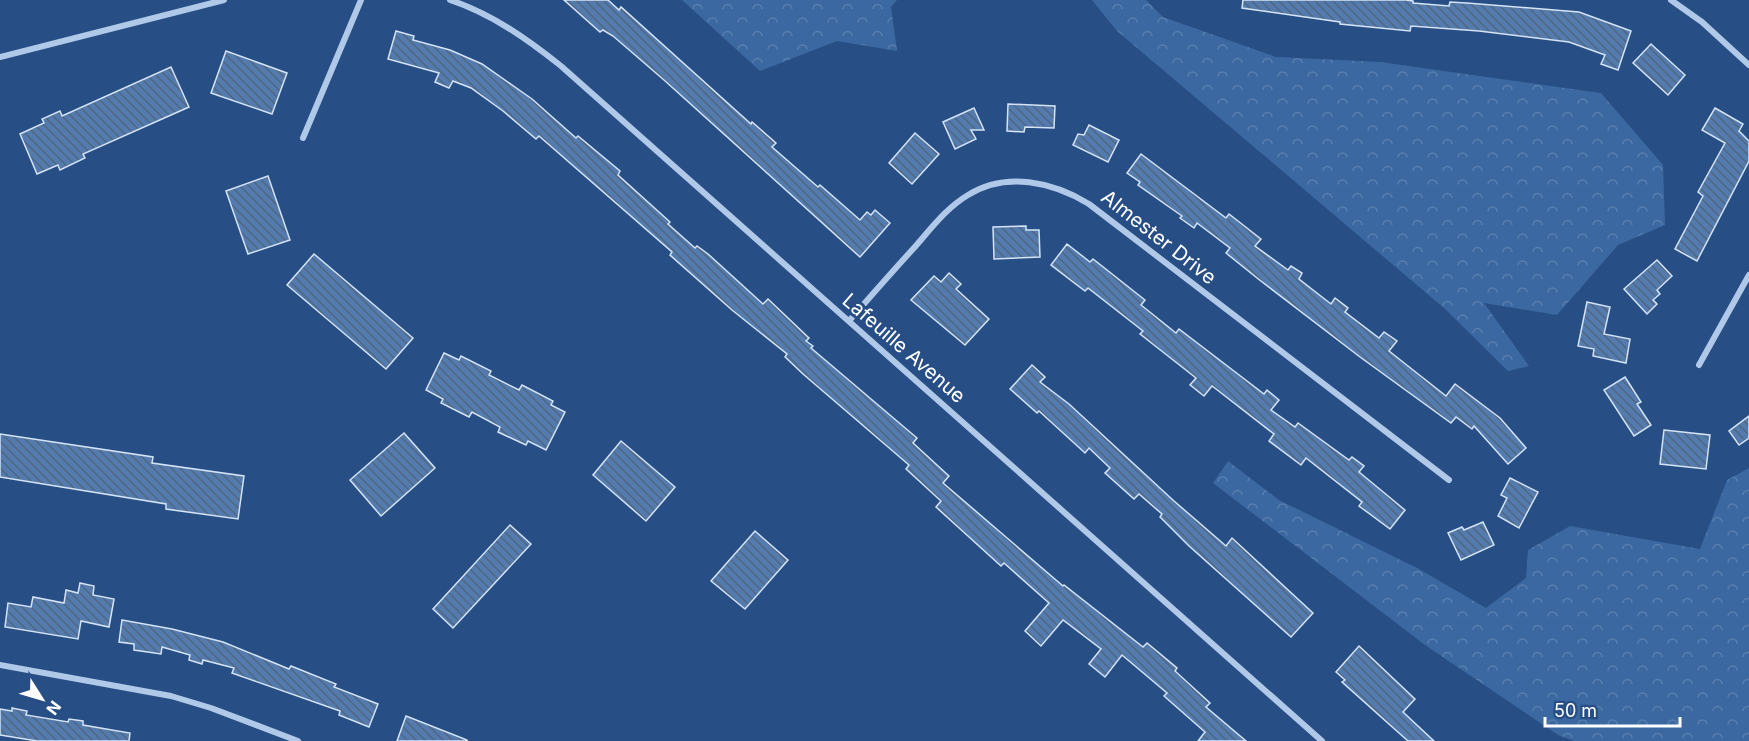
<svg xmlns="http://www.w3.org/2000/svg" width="1749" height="741" font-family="Inter,sans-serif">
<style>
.forest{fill:url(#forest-crowns)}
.building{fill:url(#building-back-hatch);stroke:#d4e3f6;stroke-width:1.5}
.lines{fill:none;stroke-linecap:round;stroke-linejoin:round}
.minor{stroke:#b1c9e8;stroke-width:6}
.labels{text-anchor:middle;stroke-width:6;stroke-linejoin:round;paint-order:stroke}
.street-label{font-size:20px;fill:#fff;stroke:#274e85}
</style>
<defs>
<pattern id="forest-crowns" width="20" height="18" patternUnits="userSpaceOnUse" patternTransform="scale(1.5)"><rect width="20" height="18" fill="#3b68a1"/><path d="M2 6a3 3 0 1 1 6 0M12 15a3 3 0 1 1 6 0" fill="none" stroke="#587faf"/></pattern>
<pattern id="building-back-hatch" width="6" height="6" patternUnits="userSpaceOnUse" patternTransform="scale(1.5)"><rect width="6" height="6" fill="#537bae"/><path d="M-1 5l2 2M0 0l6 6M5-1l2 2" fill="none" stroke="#506682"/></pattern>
</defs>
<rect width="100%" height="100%" fill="#274e85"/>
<g class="forest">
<polygon points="682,0 897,0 891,7 897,51 837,41 760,71"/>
<polygon points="1092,0 1146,0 1163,17 1276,57 1380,62 1601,93 1663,165 1665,225 1618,245 1557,315 1484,303 1529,366 1508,371 1444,308 1117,31"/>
<polygon points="1228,461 1279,500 1419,569 1486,608 1526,578 1528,550 1570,526 1700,549 1727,480 1749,468 1749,741 1574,741 1558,735 1425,645 1213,483"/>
</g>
<g class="building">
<polygon points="564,0 608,0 619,10 621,7 751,124 752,122 776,143 772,147 818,187 820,185 860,220 867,212 871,215 875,210 890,223 860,257 664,80 613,36 603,30 600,32"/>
<polygon points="1243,0 1406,0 1413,1 1413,3 1449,6 1450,2 1467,3 1579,12 1631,31 1618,70 1601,64 1605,55 1569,42 1479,31 1411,26 1410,31 1340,24 1340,22 1242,8"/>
<polygon points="396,31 414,36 413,40 450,50 482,64 532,99 576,138 578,136 620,171 618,175 670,222 668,224 695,248 697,246 708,254 763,304 768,299 809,338 806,341 813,346 811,348 917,438 913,443 949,476 943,483 1063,586 1064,585 1143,647 1147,643 1177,668 1175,671 1210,703 1206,707 1246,741 1198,741 1205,732 1164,696 1167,693 1122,655 1105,677 1089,664 1101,649 1063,620 1041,646 1025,631 1049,603 1004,563 1001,566 936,507 941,501 906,469 909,465 803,374 785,357 787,354 732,310 670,255 672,252 539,136 536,139 503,111 471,88 453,81 449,88 435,82 439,73 388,59"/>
<polygon points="1651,44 1685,75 1668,95 1633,63"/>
<polygon points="226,51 287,73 272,114 211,93"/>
<polygon points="171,67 189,107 83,154 85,158 60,170 58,165 37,174 20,134 44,123 42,119 60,111 62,116"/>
<polygon points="1008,104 1055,106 1054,128 1025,127 1024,132 1007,131"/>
<polygon points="974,108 984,130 971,130 976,139 955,149 943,122"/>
<polygon points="1715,108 1743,124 1739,131 1749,141 1749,161 1697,261 1675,249 1703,196 1698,192 1725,143 1702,130"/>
<polygon points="1089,125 1119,140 1108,162 1073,145 1078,134 1084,135"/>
<polygon points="915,133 939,154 912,184 889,163"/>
<polygon points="1141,154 1226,218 1229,214 1261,239 1255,246 1288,270 1291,266 1302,273 1299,279 1331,304 1335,298 1348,308 1345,312 1379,338 1384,332 1397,341 1389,351 1446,396 1455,384 1500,418 1526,448 1508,464 1474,426 1472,429 1456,417 1451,423 1360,357 1257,278 1226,253 1230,248 1197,223 1194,228 1180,218 1182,216 1138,185 1140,182 1127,173"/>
<polygon points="268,176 290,240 248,254 226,191"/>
<polygon points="1026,226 1026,230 1039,230 1040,257 994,259 993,227"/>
<polygon points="1067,244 1090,262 1093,259 1145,300 1141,305 1176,333 1179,329 1264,394 1267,390 1279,400 1271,410 1295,427 1298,423 1349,460 1352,457 1364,466 1359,472 1405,510 1390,529 1359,506 1362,502 1306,458 1301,465 1269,441 1274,434 1216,389 1212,386 1204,396 1190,385 1196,378 1140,334 1143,331 1088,288 1085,291 1051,265"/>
<polygon points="314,254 413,338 386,369 287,285"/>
<polygon points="1657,260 1672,276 1657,290 1660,294 1653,300 1657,304 1647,314 1624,289"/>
<polygon points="949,273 961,284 956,289 989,319 965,345 911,300 934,276 941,282"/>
<polygon points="1587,302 1610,307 1604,334 1630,339 1626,363 1593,356 1594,349 1578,346"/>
<polygon points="444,353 459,360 461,356 491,371 489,375 519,390 522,385 553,401 551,405 565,412 546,450 528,441 526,445 498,432 500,427 472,412 469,417 441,403 443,399 426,390"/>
<polygon points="1032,365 1045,377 1040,382 1069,404 1174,501 1226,546 1232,538 1313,613 1291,637 1189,546 1160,517 1162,514 1139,494 1134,499 1105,473 1110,468 1089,448 1085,453 1039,411 1037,413 1010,389"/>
<polygon points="1625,377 1641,402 1637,404 1651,425 1634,436 1604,390"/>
<polygon points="1749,416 1749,438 1739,445 1729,431"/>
<polygon points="1664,430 1710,435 1706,469 1660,464"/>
<polygon points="404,433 435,468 381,516 350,480"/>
<polygon points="0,434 153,457 152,463 244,476 238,519 166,509 166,504 0,477"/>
<polygon points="621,441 675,487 646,521 593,475"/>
<polygon points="1510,478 1538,492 1519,528 1498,516 1507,498 1501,495"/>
<polygon points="1483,522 1494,545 1461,560 1448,533 1462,527 1464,530"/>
<polygon points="510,525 531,544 453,628 433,609"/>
<polygon points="755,531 788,560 745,609 711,581"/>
<polygon points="80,583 94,586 93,595 114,599 109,627 81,621 78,639 5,627 8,603 31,607 33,597 64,603 66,590 78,593"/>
<polygon points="122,620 172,629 223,642 289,669 291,666 336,684 334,687 378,704 369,727 339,715 340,711 232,673 234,668 203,660 202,664 189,660 190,655 162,647 161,654 134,650 134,644 119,642"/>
<polygon points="1359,646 1415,699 1403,712 1434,741 1408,741 1342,682 1345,680 1336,672"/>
<polygon points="12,708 27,711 26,715 68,722 69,719 83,721 83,725 130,733 129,741 37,741 0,735 0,709 12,711"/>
<polygon points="406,716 467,740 467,741 397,741"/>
</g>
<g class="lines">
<g class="minor">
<path d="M450,0C492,14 527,39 561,66L1322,741"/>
<polyline points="1671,0 1702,22 1749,65"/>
<polyline points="0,57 224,0"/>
<polyline points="303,138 361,0"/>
<path d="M849,321C870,297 891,273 913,249C930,230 946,208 968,195C1006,171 1053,182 1089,204L1449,480"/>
<polyline points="1699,365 1749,275"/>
<polyline points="0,665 171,696 211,708 298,741"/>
</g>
</g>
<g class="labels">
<g class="street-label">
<text transform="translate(1159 237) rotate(38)" y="7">Almester Drive</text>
<text transform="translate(904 348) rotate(41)" y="7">Lafeuille Avenue</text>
</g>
</g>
<g transform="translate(42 699) rotate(127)" stroke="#274e85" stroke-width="4.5" paint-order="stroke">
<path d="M0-4.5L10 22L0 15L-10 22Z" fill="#ffffff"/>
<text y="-9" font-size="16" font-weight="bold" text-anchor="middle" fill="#ffffff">N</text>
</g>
<path d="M1545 717v9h135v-9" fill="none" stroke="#ffffff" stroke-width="3"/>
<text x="1554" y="717" font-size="18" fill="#ffffff" stroke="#274e85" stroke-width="4.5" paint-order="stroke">50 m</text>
</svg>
